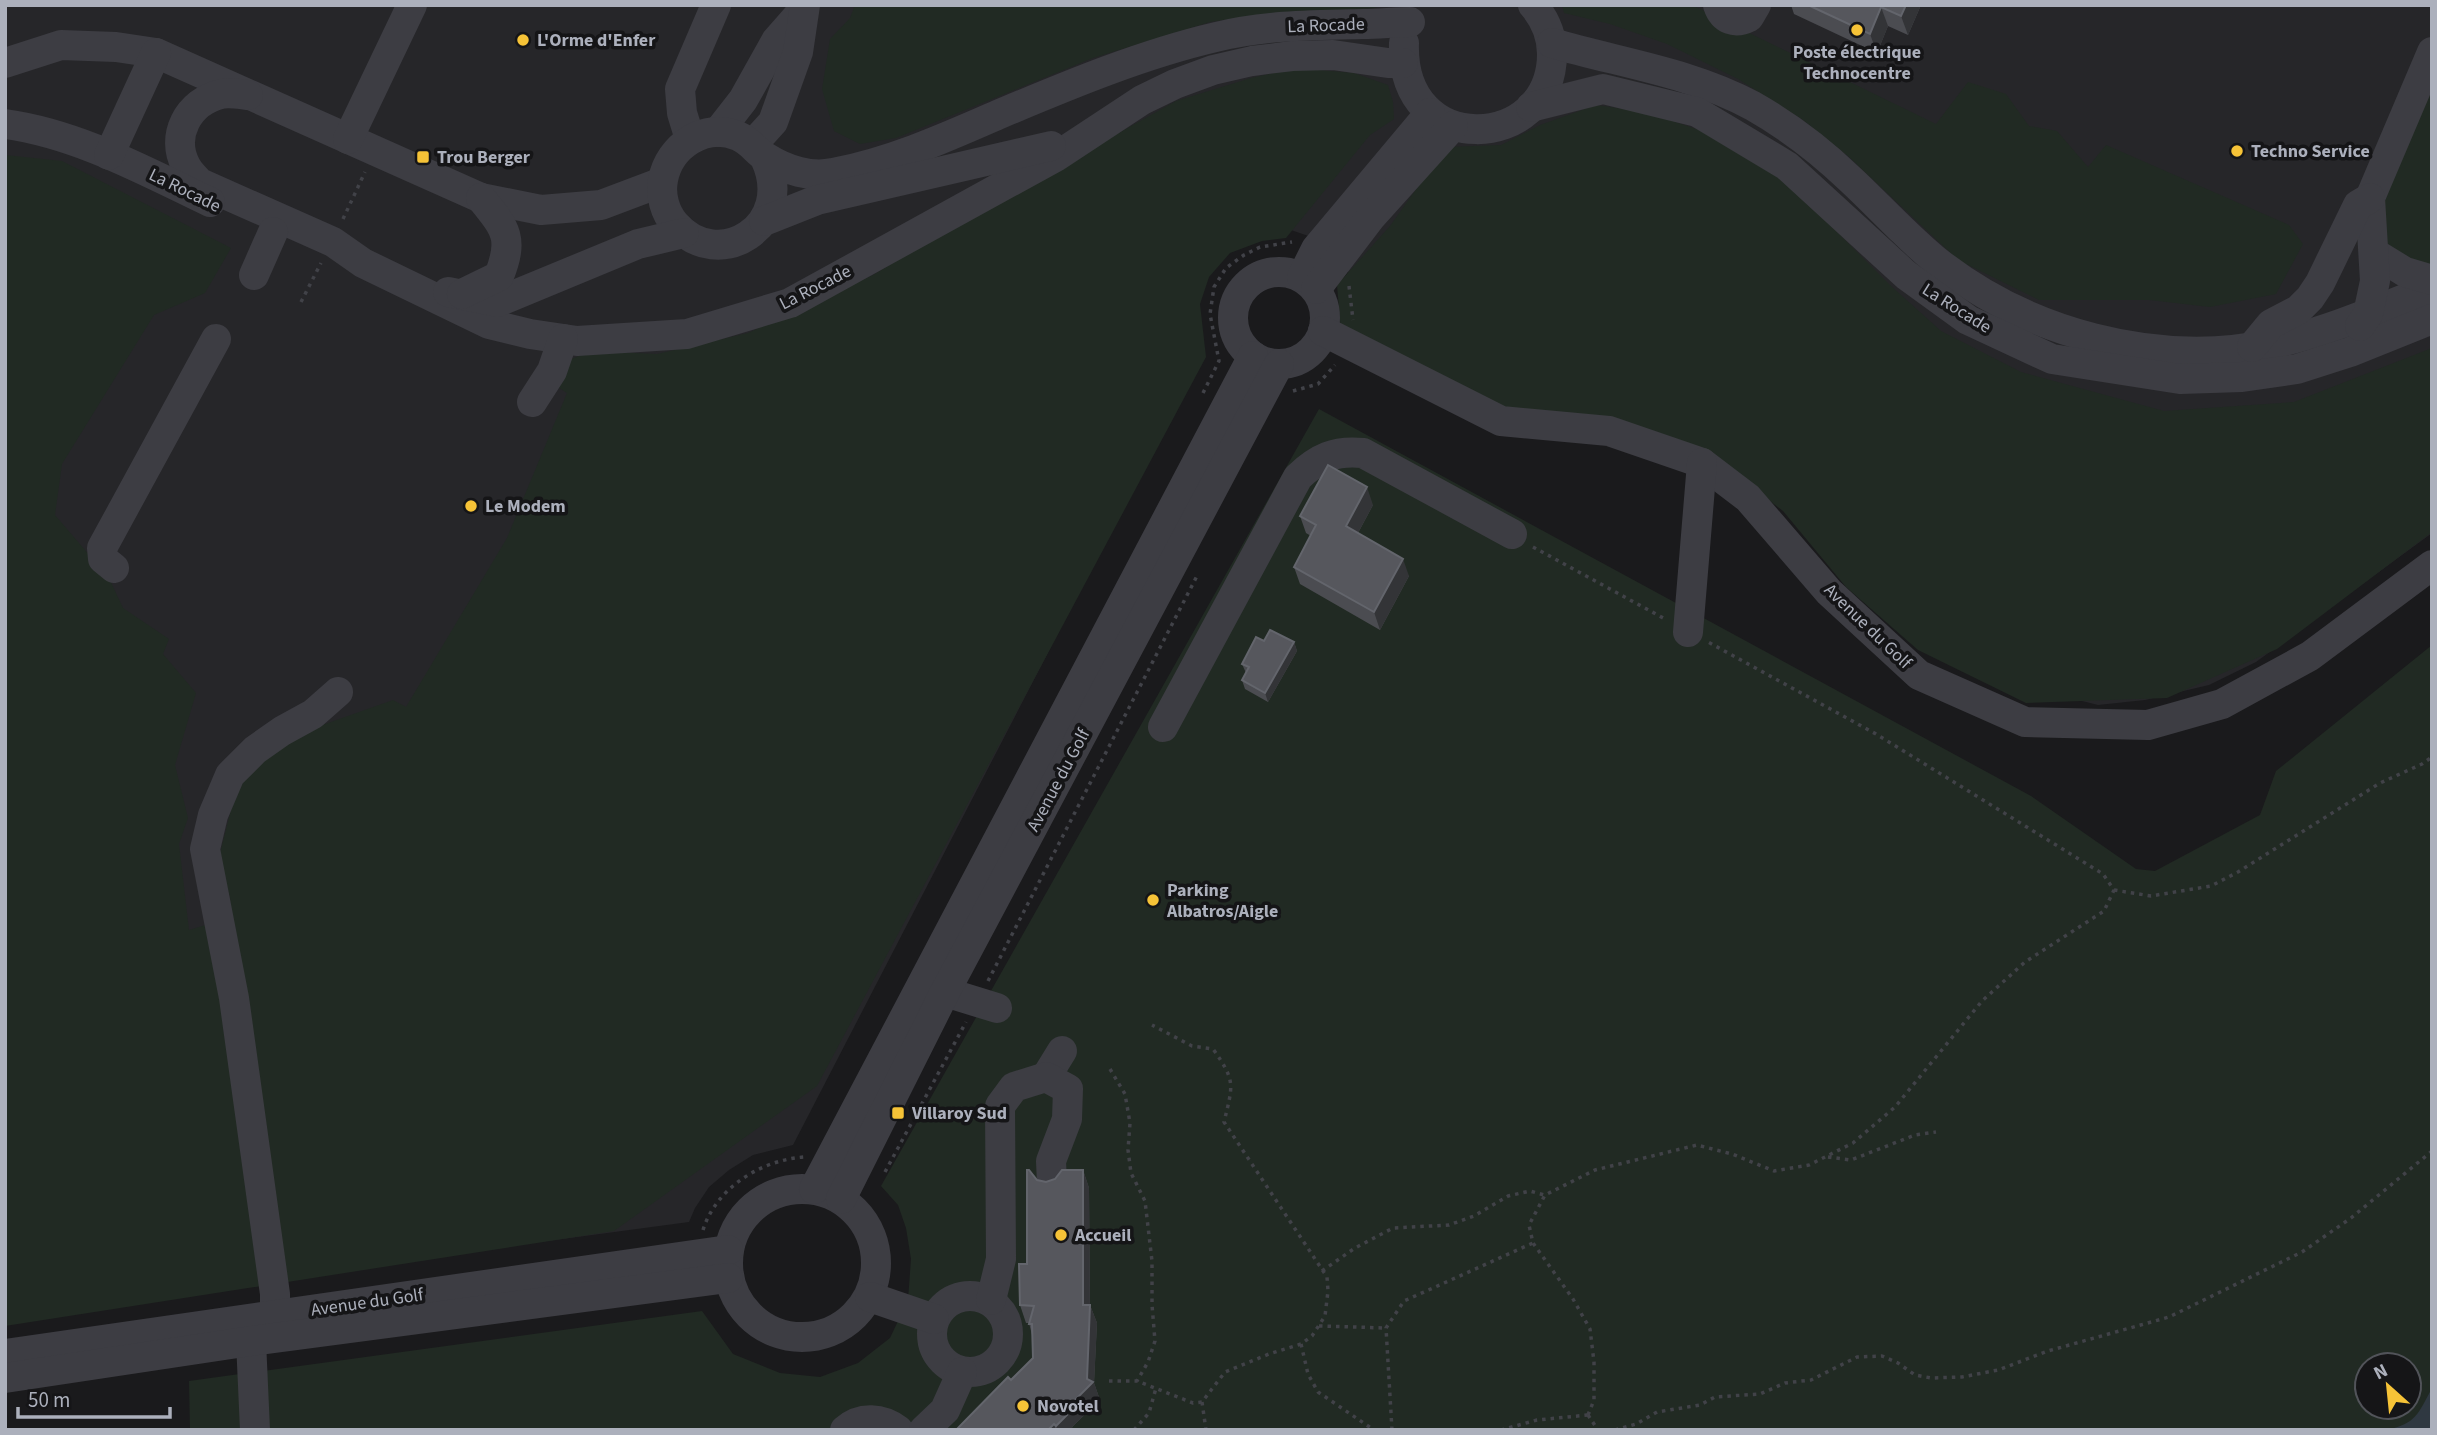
<svg xmlns="http://www.w3.org/2000/svg" width="2437" height="1435" font-family="'Source Sans 3',sans-serif">
<style>
.built{fill:#262629}
.green{fill:#212a23;fill-rule:evenodd}
.water{fill:#2f3841}
.lines{fill:none;stroke-linecap:round;stroke-linejoin:round}
.path{stroke:#414248;stroke-width:3.5;stroke-dasharray:3.5 5;stroke-linecap:butt}
.minor{stroke:#3d3d43;stroke-width:30}
.wall{fill:#4b4c51}
.shaded-wall{fill:#333437}
.building{fill:#56575d;stroke:#63656c;stroke-width:2}
.poi-dot{fill:#f6c337;stroke:#151517;stroke-width:2.5}
.labels{text-anchor:middle;stroke-width:7;stroke-linejoin:round;paint-order:stroke}
.street-label{font-size:18px;fill:#acb0bc;stroke:#151517}
.poi-label{font-size:18px;font-weight:bold;fill:#acb0bc;stroke:#151517;text-anchor:start}
</style>
<rect width="100%" height="100%" fill="#1a1a1c"/>
<polygon class="built" points="5,5 2432,5 2432,533 2256,662 2209,685 2145,700 2098,705 2019,685 1765,482 1364,309 1343,260 1317,239 1291,230 1242,238 1211,269 1197,308 1201,357 793,1145 753,1155 729,1170 709,1187 695,1208 689,1222 5,1314"/>
<g class="green">
<polygon points="855,5 1381,5 1374,8 1265,14 1210,22 1093,58 896,138 860,144 834,131 822,89 830,39 850,18"/>
<polygon points="1562,5 1692,5 1936,124 1968,82 2006,94 2029,126 2057,131 2088,167 2106,145 2289,225 2303,244 2276,294 2210,307 2149,300 2039,300 1958,260 1849,157 1803,120 1738,79 1667,44 1610,24 1564,13"/>
<polygon points="1296,68 1354,73 1388,85 1393,102 1394,119 1370,135 1286,238 1262,241 1230,253 1209,277 1200,304 1206,357 817,1086 614,1231 5,1326 5,155 62,161 231,248 205,293 154,315 62,464 55,515 109,578 123,608 169,639 163,654 196,693 175,765 188,818 179,844 189,930 232,917 230,897 218,861 236,790 267,755 314,728 393,700 406,707 507,538 567,393 553,384 567,361 590,351 657,354 748,333 873,275 970,216 1176,101 1251,78"/>
<polygon points="2432,79 2432,265 2422,268 2378,241 2377,200"/>
<polygon points="1596,105 1646,112 1702,131 1789,184 1890,285 1941,331 2021,372 2164,411 2294,402 2432,348 2432,532 2277,649 2167,698 2026,703 1918,650 1846,587 1783,511 1716,459 1533,413 1479,403 1341,332 1337,285 1390,226 1446,147 1501,145 1540,125"/>
<path d="M1319,409L2031,796L2136,869L2155,871L2260,815L2276,771L2432,645V1430H190L189,1381L702,1311L733,1354L780,1373L820,1377L858,1363L890,1338L908,1300L911,1259L906,1228L898,1205L881,1186ZM2367,1365H2409V1407H2367Z"/>
</g>
<path class="water" d="M2432,1388V1430H2386C2416,1424 2418,1414 2432,1388Z"/>
<g class="lines">
<g class="path">
<polyline points="343,219 365,172"/>
<polyline points="1349,286 1353,320"/>
<polyline points="301,302 321,263"/>
<polyline points="1293,391 1318,384 1335,365"/>
<polyline points="1203,393 1219,361 1210,314 1214,287 1226,268 1244,255 1260,247 1292,242"/>
<polyline points="1533,547 1665,619"/>
<polyline points="2114,890 2151,896 2211,886 2238,872 2380,783 2422,764 2432,757"/>
<polyline points="988,981 1198,574"/>
<polyline points="1110,1069 1125,1094 1130,1123 1128,1150 1131,1173 1145,1201 1152,1261 1152,1305 1155,1341 1148,1362 1137,1381"/>
<polyline points="1828,1157 1851,1160 1915,1135 1936,1132"/>
<polyline points="885,1172 966,1022"/>
<path d="M703,1230C716,1188 761,1160 804,1157"/>
<polyline points="1322,1271 1355,1248 1393,1228 1449,1225 1474,1216 1508,1196 1530,1191 1544,1195"/>
<polyline points="1319,1326 1386,1328"/>
<polyline points="1301,1344 1308,1374 1318,1392 1374,1430"/>
<path d="M1109,1381H1137L1193,1403L1202,1402L1225,1372L1269,1354L1301,1344L1312,1336L1325,1316L1328,1291L1327,1277L1224,1122C1233,1085 1236,1081 1213,1049L1192,1046L1152,1025"/>
<polyline points="1202,1402 1206,1430"/>
<polyline points="1588,1415 1594,1400 1594,1362 1590,1329 1573,1299 1533,1243 1529,1225 1545,1195 1595,1170 1697,1145 1732,1154 1774,1171 1809,1165 1853,1143 1895,1107 1982,1001 2025,962 2104,911 2114,890 2103,874 1876,734 1708,642"/>
<polyline points="1588,1415 1598,1430"/>
<polyline points="1134,1430 1149,1413 1156,1388"/>
<polyline points="1392,1430 1386,1328 1404,1301 1533,1243"/>
<polyline points="1501,1430 1537,1420 1588,1415"/>
<polyline points="1615,1430 1636,1424 1657,1412 1700,1405 1715,1397 1760,1394 1785,1383 1811,1380 1857,1357 1882,1356 1898,1363 1915,1375 1931,1378 1962,1377 1998,1370 2048,1351 2169,1317 2302,1252 2351,1218 2432,1151"/>
</g>
<g class="minor">
<path d="M1718,5C1723,20 1735,24 1749,17L1756,5"/>
<path d="M1404,43C1400,160 1552,152 1552,54C1552,36 1545,19 1533,5"/>
<path d="M1552,43C1620,63 1690,72 1753,106C1788,126 1821,151 1850,179C1878,205 1904,234 1934,259C2026,333 2155,368 2272,344C2327,332 2379,309 2432,288"/>
<polyline points="5,63 61,45 116,47 156,53 481,198 541,210 601,205 662,182"/>
<path d="M248,95C239,94 229,92 221,94C188,102 170,136 186,166C189,172 195,178 200,183L333,242L363,263L489,324L530,334L577,341L687,334L790,303L1057,156L1142,100L1175,84L1213,70L1252,61L1292,56L1333,55L1388,63H1403"/>
<polyline points="1531,107 1603,89 1697,112 1787,166 1906,275 1968,320 2052,359 2180,379 2242,377 2297,369 2350,352 2432,319"/>
<path d="M5,124C78,134 145,171 210,202"/>
<polyline points="718,132 743,100 776,41 804,9"/>
<polyline points="348,139 412,5"/>
<polyline points="690,139 682,113 680,89 716,5"/>
<polyline points="753,144 773,122 798,52 805,5"/>
<polyline points="109,155 156,53"/>
<path d="M765,158C797,226 718,274 675,224C665,213 660,195 663,180C669,146 705,122 738,136C752,142 756,152 767,158C786,170 811,178 833,173C892,162 947,137 1002,113C1071,84 1143,54 1216,37C1264,25 1314,25 1363,24C1379,24 1395,22 1410,22"/>
<polyline points="764,221 817,200 1051,146"/>
<polyline points="2374,253 2405,272 2432,280"/>
<circle cx="1279" cy="318" r="46"/>
<polyline points="254,275 273,232"/>
<polyline points="1302,277 1316,249 1430,113"/>
<polyline points="1316,289 1371,217 1453,126"/>
<polyline points="448,292 498,302 638,244 684,233"/>
<path d="M462,294L499,276C514,238 506,229 481,198"/>
<polyline points="2360,326 2368,314 2375,281 2370,198 2432,52"/>
<polyline points="1323,331 1501,421 1609,431 1702,463 1748,498 1829,592 1919,675 2025,722 2148,725 2222,704 2310,656 2432,565"/>
<polyline points="2252,347 2271,324 2298,310 2310,298 2320,283 2358,205 2370,198"/>
<polyline points="532,402 552,371 563,339"/>
<polyline points="114,568 103,559 102,548 216,339"/>
<polyline points="1688,632 1702,463"/>
<path d="M1163,727L1298,477C1318,458 1335,450 1363,453L1512,534"/>
<polyline points="945,992 997,1008"/>
<polyline points="1046,1077 1062,1051"/>
<circle cx="802" cy="1263" r="74"/>
<polyline points="814,1189 1253,356"/>
<polyline points="841,1199 945,992 1279,364"/>
<circle cx="970" cy="1334" r="38"/>
<polyline points="870,1297 934,1319"/>
<polyline points="991,1300 1001,1259 1000,1106 1014,1087 1046,1077 1068,1089 1067,1119 1051,1161 1052,1183"/>
<polyline points="275,1315 275,1294 234,998 205,849 213,815 230,775 255,750 282,731 313,714 338,692"/>
<polyline points="251,1341 255,1430"/>
<polyline points="5,1354 728,1250"/>
<polyline points="5,1378 251,1341 728,1278"/>
<path d="M845,1430C861,1416 882,1418 898,1430"/>
<polyline points="924,1430 945,1410 962,1372"/>
</g>
</g>
<g class="wall">
<polygon points="1791,5 1921,5 1908,35 1888,26 1877,53 1794,14"/>
<polygon points="1373,505 1358,533 1409,576 1380,630 1300,584 1294,567 1311,536 1306,533 1300,516"/>
<polygon points="1264,641 1294,642 1297,651 1268,702 1245,689 1242,680 1246,673 1242,664"/>
<polygon points="1083,1170 1089,1188 1090,1305 1097,1323 1094,1383 1100,1400 1072,1427 1073,1430 956,1430 1033,1358 1032,1335 1029,1323 1026,1323 1020,1305 1027,1264 1037,1180 1046,1182"/>
</g>
<g class="shaded-wall">
<polygon points="1906,5 1921,5 1908,35 1901,16"/>
<polygon points="1881,7 1888,26 1877,53 1870,34"/>
<polygon points="1367,487 1373,505 1352,544 1346,526"/>
<polygon points="1403,559 1409,576 1380,630 1374,612"/>
<polygon points="1294,642 1297,651 1268,702 1265,693"/>
<polygon points="1083,1170 1089,1188 1090,1318 1090,1305 1097,1323 1094,1383 1100,1400 1072,1427 1073,1430 1057,1430 1056,1426 1064,1411 1087,1379 1083,1305"/>
<polygon points="1054,1424 1056,1430 1048,1430"/>
</g>
<g class="building">
<polygon points="1808,5 1906,5 1901,16 1881,7 1870,34"/>
<polygon points="1328,465 1367,487 1346,526 1403,559 1374,612 1294,567 1316,525 1300,516"/>
<polygon points="1270,630 1294,642 1265,693 1242,680 1249,667 1242,664 1256,637 1264,641"/>
<polygon points="1027,1170 1029,1170 1037,1180 1046,1182 1055,1179 1062,1170 1083,1170 1083,1305 1090,1305 1087,1379 1093,1382 1064,1411 1067,1415 1056,1426 1054,1424 1048,1430 956,1430 1008,1377 1011,1380 1033,1358 1032,1324 1029,1324 1034,1306 1020,1305 1019,1264 1027,1264"/>
</g>
<g class="poi-dot">
<circle cx="1857" cy="30" r="7"/>
<circle cx="523" cy="40" r="7"/>
<circle cx="2237" cy="151" r="7"/>
<rect x="416" y="150" width="14" height="14" rx="3.5"/>
<circle cx="471" cy="506" r="7"/>
<circle cx="1153" cy="900" r="7"/>
<rect x="891" y="1106" width="14" height="14" rx="3.5"/>
<circle cx="1061" cy="1235" r="7"/>
<circle cx="1023" cy="1406" r="7"/>
</g>
<g class="labels">
<g class="street-label">
<text transform="translate(1326 25) rotate(-2)" y="6">La Rocade</text>
<text transform="translate(185 190) rotate(26)" y="6">La Rocade</text>
<text transform="translate(815 287) rotate(-27)" y="6">La Rocade</text>
<text transform="translate(1957 308) rotate(32)" y="6">La Rocade</text>
<text transform="translate(1868 626) rotate(44)" y="6">Avenue du Golf</text>
<text transform="translate(1058 780) rotate(-62)" y="6">Avenue du Golf</text>
<text transform="translate(367 1302) rotate(-8)" y="6">Avenue du Golf</text>
</g>
<g class="poi-label">
<text x="537" y="46">L'Orme d'Enfer</text>
<text x="1857" y="58" text-anchor="middle">Poste électrique<tspan x="1857" dy="21">Technocentre</tspan></text>
<text x="2251" y="157">Techno Service</text>
<text x="437" y="163">Trou Berger</text>
<text x="485" y="512">Le Modem</text>
<text x="1167" y="896">Parking<tspan x="1167" dy="21">Albatros/Aigle</tspan></text>
<text x="912" y="1119">Villaroy Sud</text>
<text x="1075" y="1241">Accueil</text>
<text x="1037" y="1412">Novotel</text>
</g>
</g>
<rect width="2437" height="1435" fill="none" stroke="#acb0bc" stroke-width="14"/>
<g transform="translate(2388 1386) rotate(333)"><circle r="33" fill="#151517" stroke="#515359" stroke-width="2"/>
<path d="M0-5L12 26L0 18L-12 26Z" fill="#f6c337"/>
<text y="-10" font-size="19" font-weight="bold" text-anchor="middle" fill="#acb0bc">N</text>
</g>
<path d="M18 1407v10h152v-10" fill="none" stroke="#acb0bc" stroke-width="3.5"/>
<text x="28" y="1407" font-size="21" fill="#acb0bc" stroke="#151517" stroke-width="5" paint-order="stroke">50 m</text>
</svg>
